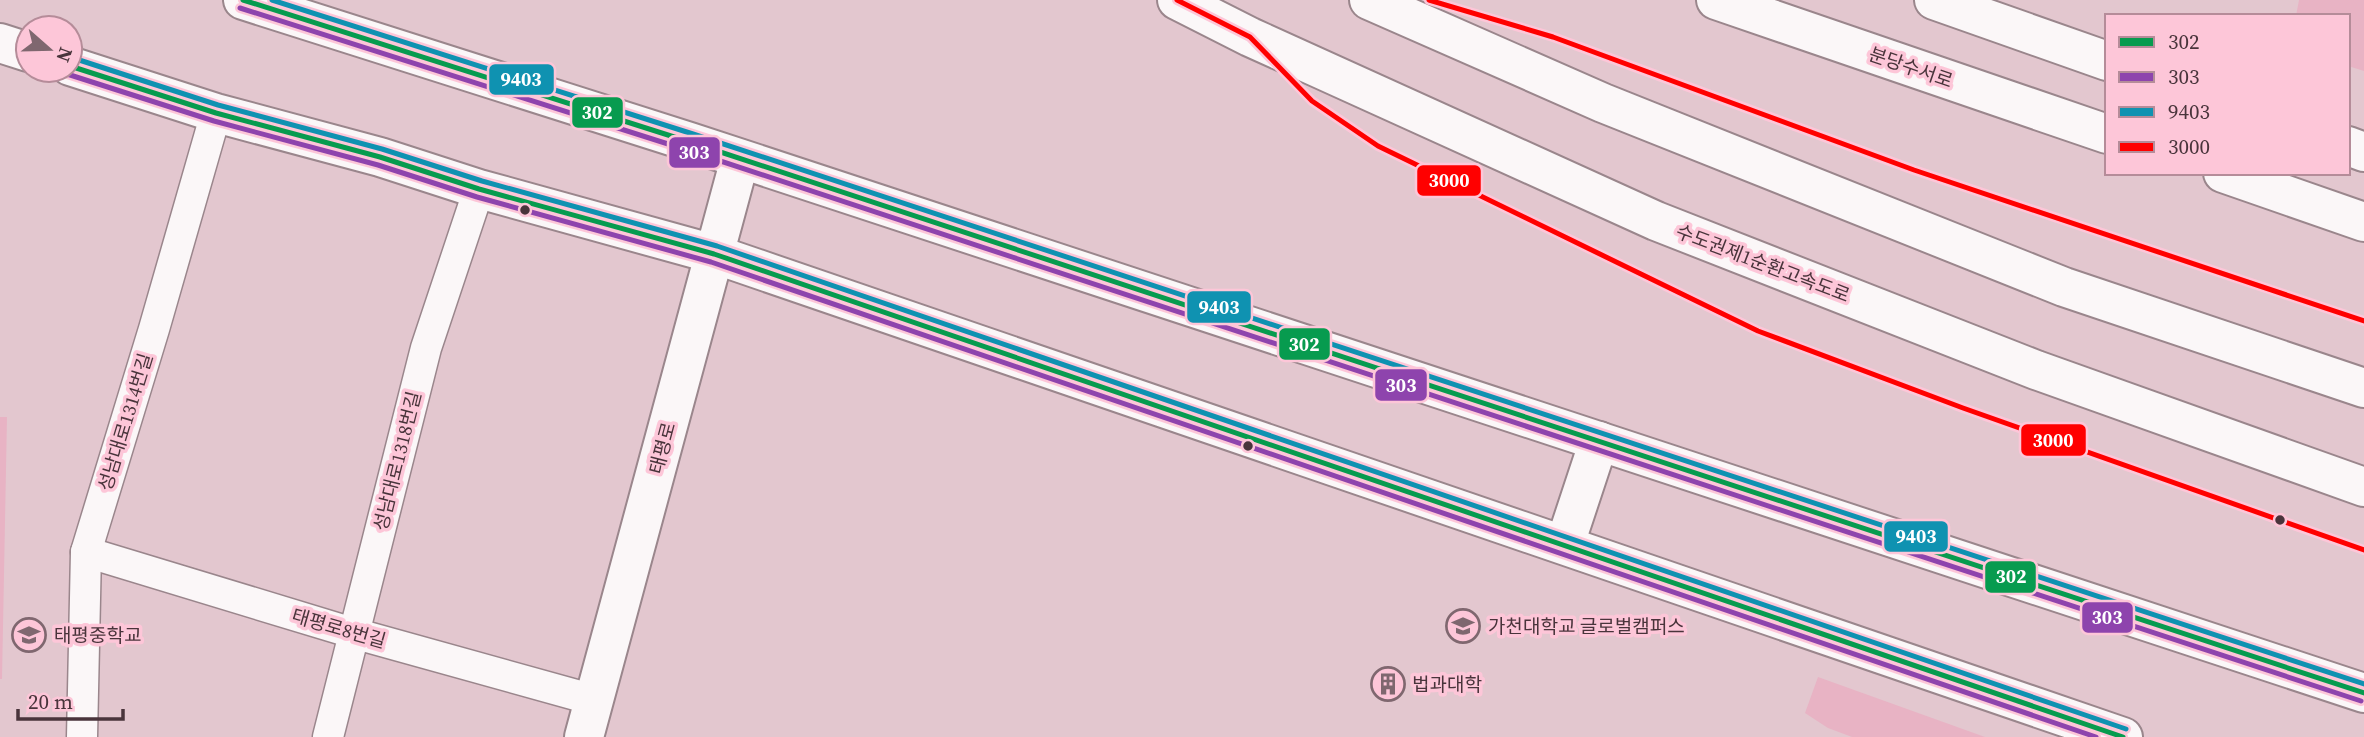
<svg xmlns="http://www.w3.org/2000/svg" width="2364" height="737" font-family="'Source Serif 4','Noto Sans KR',serif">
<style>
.green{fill:#e8b3c4}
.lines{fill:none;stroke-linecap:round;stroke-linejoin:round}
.street-casing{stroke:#9a868c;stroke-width:33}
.secondary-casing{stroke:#9a868c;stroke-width:42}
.primary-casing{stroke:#9a868c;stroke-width:42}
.highway-casing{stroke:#9a868c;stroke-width:42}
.street{stroke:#fbf7f8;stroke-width:30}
.secondary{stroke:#fbf7f8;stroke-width:38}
.primary{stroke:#fbf7f8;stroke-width:38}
.highway{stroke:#fbf7f8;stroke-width:38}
.bus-1-casing{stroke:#fdc6d8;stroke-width:10}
.bus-2-casing{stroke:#fdc6d8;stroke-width:10}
.bus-3-casing{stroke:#fdc6d8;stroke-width:10}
.bus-4-casing{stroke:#fdc6d8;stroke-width:10}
.bus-1{stroke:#079b4f;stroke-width:5}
.bus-2{stroke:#8e44ad;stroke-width:5}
.bus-3{stroke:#0f92b1;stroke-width:5}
.bus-4{stroke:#f00;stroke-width:5}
.bus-dot{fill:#49343b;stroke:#fdc6d8;stroke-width:2.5}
.labels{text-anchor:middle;stroke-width:7;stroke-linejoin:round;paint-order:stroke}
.street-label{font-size:19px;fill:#49343b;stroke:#fdc6d8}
.poi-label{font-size:19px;fill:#49343b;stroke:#fdc6d8;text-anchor:start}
.line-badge{stroke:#fdc6d8;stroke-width:2.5}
.badge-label{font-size:19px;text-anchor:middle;font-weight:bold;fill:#fff}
</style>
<rect width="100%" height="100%" fill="#e3c7cf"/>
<g class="green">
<polygon points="2299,0 2364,0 2364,71 2348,66 2348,16 2296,16"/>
<polygon points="0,417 7,417 2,679 0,679"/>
<polygon points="1818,677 1985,737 1852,737 1828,728 1805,713"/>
</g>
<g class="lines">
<g class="street-casing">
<g id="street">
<polyline points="86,552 353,633 594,700"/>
<polyline points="82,737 86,552 154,329 216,113"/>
<polyline points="328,737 426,348 479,189"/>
</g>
</g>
<g class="secondary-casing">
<polyline id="secondary" points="584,737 740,159"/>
</g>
<g class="primary-casing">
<g id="primary">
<polyline points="243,0 690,142 2364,693"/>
<polyline points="0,43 28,52"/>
<polyline points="70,66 216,113 380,157 479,189 714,254 2123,737"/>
<polyline points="1565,544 1599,441"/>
</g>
</g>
<g class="highway-casing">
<g id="highway">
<polyline points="1177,0 1250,37 1656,221 2036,370 2364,487"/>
<polyline points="1369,0 1603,103 2064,287 2364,388"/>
<polyline points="1716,0 2107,134"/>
<polyline points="1934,0 2107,61"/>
<polyline points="2348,146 2364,152"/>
<polyline points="2223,173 2364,222"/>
</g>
</g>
<use href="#street" class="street"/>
<use href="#secondary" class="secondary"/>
<use href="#primary" class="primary"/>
<use href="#highway" class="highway"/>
<g class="bus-1-casing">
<g id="bus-1">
<polyline points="243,0 690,142 2364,693"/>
<polyline points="70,66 216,113 380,157 479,189 714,254 2123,737"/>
</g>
</g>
<g class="bus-2-casing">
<g id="bus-2">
<polyline points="240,8 687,150 2361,701"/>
<polyline points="67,74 214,121 378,165 477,197 711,262 2096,737"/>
</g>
</g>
<g class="bus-3-casing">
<g id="bus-3">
<polyline points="272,0 693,134 2364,684"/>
<polyline points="73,58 218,105 382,149 482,181 717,246 2126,729"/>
</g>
</g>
<g class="bus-4-casing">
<g id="bus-4">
<polyline points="1177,0 1250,37 1312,101 1378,146 1758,331 1963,408 2364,550"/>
<polyline points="1429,0 1553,37 1914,170 2364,321"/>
</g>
</g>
<use href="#bus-1" class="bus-1"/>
<use href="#bus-2" class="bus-2"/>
<use href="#bus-3" class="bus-3"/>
<use href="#bus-4" class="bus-4"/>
</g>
<defs>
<g id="university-ring" transform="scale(1.75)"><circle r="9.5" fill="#fdc6d8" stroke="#7f676f" stroke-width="1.5"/><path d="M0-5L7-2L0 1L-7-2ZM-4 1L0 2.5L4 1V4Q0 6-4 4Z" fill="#7f676f"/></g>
<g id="school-ring" transform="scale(1.75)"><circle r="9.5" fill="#fdc6d8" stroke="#7f676f" stroke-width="1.5"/><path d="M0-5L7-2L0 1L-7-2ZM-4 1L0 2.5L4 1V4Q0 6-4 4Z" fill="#7f676f"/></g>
<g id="building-ring" transform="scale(1.75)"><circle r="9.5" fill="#fdc6d8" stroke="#7f676f" stroke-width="1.5"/><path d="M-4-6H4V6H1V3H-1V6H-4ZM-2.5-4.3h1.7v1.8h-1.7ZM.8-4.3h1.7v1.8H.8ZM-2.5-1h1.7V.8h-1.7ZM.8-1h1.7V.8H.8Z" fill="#7f676f"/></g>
</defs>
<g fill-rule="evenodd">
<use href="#university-ring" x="1463" y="626"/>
<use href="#school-ring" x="29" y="635"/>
<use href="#building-ring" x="1388" y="684"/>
</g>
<g class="bus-dot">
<circle cx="525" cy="210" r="6"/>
<circle cx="1248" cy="446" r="6"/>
<circle cx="2280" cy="520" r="6"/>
</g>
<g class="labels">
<g class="street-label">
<text transform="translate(1911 67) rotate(19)" y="7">분당수서로</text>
<text transform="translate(1763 263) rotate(21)" y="7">수도권제1순환고속도로</text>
<text transform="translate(125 422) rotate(-73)" y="7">성남대로1314번길</text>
<text transform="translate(662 448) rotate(-75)" y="7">태평로</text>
<text transform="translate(397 461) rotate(-76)" y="7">성남대로1318번길</text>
<text transform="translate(339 628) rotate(16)" y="7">태평로8번길</text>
</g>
<g class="poi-label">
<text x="1488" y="633">가천대학교 글로벌캠퍼스</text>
<text x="54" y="642">태평중학교</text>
<text x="1412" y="691">법과대학</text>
</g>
</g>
<g class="line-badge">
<rect x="488" y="63" width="67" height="33" rx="7" fill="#0f92b1"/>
<rect x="571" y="96" width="53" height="33" rx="7" fill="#079b4f"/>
<rect x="668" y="136" width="53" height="33" rx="7" fill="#8e44ad"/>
<rect x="1416" y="164" width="66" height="33" rx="7" fill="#f00"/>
<rect x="1186" y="290" width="66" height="34" rx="7" fill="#0f92b1"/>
<rect x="1278" y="327" width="53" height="34" rx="7" fill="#079b4f"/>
<rect x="1374" y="368" width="54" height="34" rx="7" fill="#8e44ad"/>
<rect x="2020" y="423" width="67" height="34" rx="7" fill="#f00"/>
<rect x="1883" y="520" width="66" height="33" rx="7" fill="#0f92b1"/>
<rect x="1984" y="560" width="53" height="34" rx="7" fill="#079b4f"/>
<rect x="2081" y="601" width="53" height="33" rx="7" fill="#8e44ad"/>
</g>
<g class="badge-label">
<text x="521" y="86">9403</text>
<text x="597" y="119">302</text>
<text x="694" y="159">303</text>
<text x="1449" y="187">3000</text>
<text x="1219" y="314">9403</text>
<text x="1304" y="351">302</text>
<text x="1401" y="392">303</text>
<text x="2053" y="447">3000</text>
<text x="1916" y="543">9403</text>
<text x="2011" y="583">302</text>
<text x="2107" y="624">303</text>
</g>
<rect x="2105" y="14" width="245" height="161" fill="#fdc6d8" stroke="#b58c99" stroke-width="2"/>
<rect x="2119" y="37" width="35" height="10" fill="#079b4f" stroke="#b58c99" stroke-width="2"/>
<text x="2168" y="49" font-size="21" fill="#49343b">302</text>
<rect x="2119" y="72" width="35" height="10" fill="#8e44ad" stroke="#b58c99" stroke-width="2"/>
<text x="2168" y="84" font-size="21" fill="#49343b">303</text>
<rect x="2119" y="107" width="35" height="10" fill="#0f92b1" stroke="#b58c99" stroke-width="2"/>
<text x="2168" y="119" font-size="21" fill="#49343b">9403</text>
<rect x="2119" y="142" width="35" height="10" fill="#ff0000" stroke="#b58c99" stroke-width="2"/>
<text x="2168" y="154" font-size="21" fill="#49343b">3000</text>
<g transform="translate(49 49) rotate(110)"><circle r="33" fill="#fdc6d8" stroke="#b58c99" stroke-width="2"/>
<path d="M0-5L12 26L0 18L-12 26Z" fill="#7f676f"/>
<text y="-10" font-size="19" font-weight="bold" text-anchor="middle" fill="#49343b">N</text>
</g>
<path d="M18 709v10h105v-10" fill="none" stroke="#49343b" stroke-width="3.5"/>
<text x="28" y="709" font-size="21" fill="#49343b" stroke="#fdc6d8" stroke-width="5" paint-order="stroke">20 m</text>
</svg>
